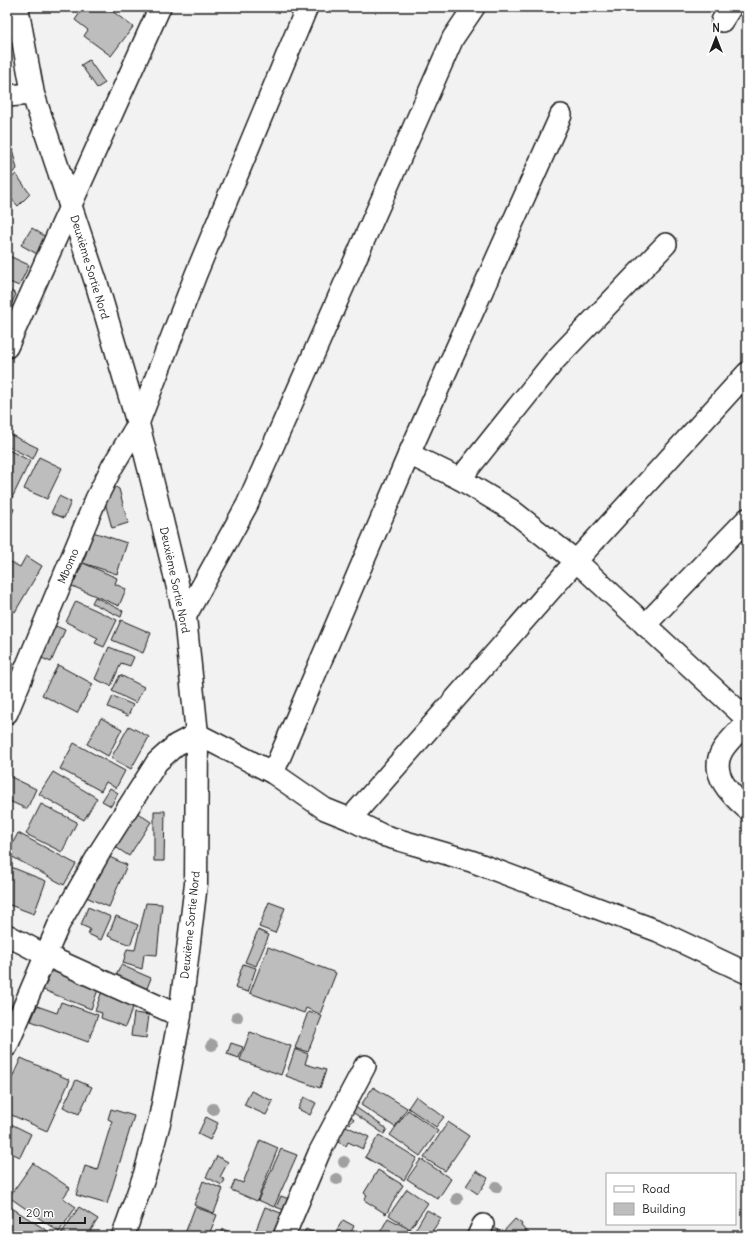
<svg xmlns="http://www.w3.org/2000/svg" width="754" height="1243" font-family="Delius,sans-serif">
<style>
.building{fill:#bdbdbd;stroke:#1c1c1c}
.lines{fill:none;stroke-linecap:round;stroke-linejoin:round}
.street-casing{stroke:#1c1c1c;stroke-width:24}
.primary-casing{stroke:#1c1c1c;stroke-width:25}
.street{stroke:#fff;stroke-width:21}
.primary{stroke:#fff;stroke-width:22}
.tree{fill:#a0a0a0}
.labels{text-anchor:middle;stroke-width:3;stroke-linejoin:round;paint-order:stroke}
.street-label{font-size:11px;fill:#1c1c1c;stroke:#fff}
</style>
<rect width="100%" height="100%" fill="#f2f2f2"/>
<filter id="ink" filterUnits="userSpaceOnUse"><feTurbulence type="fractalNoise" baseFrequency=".025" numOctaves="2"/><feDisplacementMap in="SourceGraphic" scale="8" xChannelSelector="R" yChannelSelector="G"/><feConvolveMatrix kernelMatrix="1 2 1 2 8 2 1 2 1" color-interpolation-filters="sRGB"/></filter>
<g filter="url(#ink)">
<g class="building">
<polygon points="84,7 107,7 133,27 111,56 84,36 88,30 75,20"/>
<polygon points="89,60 105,83 97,88 81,65"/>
<polygon points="7,129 17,169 7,177"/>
<polygon points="16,174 30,194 18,206 7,194 7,182"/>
<polygon points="32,228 46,237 37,254 21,245"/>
<polygon points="7,255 29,265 19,286 7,281"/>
<polygon points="7,289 16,294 7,313"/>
<polygon points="7,433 38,448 33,459 7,446"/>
<polygon points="7,449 30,461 12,498 7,496"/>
<polygon points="39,457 62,468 47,499 24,489"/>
<polygon points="112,485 119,489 128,523 112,528 104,499"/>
<polygon points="59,496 71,502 64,518 51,513"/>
<polygon points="7,506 14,509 7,526"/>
<polygon points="93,532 127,543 117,574 83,563"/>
<polygon points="26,556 42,566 15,612 7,607 7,560 20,567"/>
<polygon points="83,563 117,578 115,584 126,589 119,606 72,586"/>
<polygon points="95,597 123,611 121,617 92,603"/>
<polygon points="76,601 117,620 104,647 95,643 98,638 66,622"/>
<polygon points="121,620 151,633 143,653 112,640"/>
<polygon points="51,624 65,630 51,662 37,656"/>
<polygon points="109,647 134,657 130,666 121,663 111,686 95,679"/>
<polygon points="58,665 93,684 77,713 42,695"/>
<polygon points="120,675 144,687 136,703 112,691"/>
<polygon points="113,696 133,705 128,716 108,707"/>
<polygon points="101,718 122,729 108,756 87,744"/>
<polygon points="129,726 149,737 131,769 111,758"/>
<polygon points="74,743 125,771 116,788 106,782 101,791 60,769"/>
<polygon points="53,772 97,798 84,820 39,794"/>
<polygon points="7,775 36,789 27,809 7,800"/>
<polygon points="110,788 118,793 111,806 102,801"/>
<polygon points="41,804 77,822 62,852 26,834"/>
<polygon points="133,810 151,822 129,856 111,844"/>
<polygon points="154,811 165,811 164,861 154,861"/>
<polygon points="18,833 76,864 64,885 7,854"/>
<polygon points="105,855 127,865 109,907 86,897"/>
<polygon points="11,867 46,881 34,914 7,904 7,878"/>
<polygon points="269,902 285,908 275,933 259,927"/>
<polygon points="146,903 162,904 157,955 144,954 142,969 123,963 127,949 135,950"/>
<polygon points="88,907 111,917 101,940 88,934 90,929 81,925"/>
<polygon points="116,916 138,925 130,945 108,936"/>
<polygon points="258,930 269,935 256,966 245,962"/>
<polygon points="268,947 336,973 320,1014 306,1008 304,1013 250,993"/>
<polygon points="243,964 256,968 248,992 235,988"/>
<polygon points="121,965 151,978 144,996 113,983"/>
<polygon points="49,968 99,987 91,1009 41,989"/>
<polygon points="103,988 136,1000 125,1027 101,1018 102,1013 95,1011"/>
<polygon points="61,1002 98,1015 88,1042 31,1021 37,1006 57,1013"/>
<polygon points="308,1012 322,1016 308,1052 295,1048"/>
<polygon points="134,1013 149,1015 146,1038 131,1036"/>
<polygon points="250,1032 291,1046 281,1075 240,1060"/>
<polygon points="231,1043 243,1047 239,1058 227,1054"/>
<polygon points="295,1049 308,1054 305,1064 326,1070 320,1088 286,1076"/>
<polygon points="21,1058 70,1080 47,1131 7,1113 7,1089"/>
<polygon points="76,1080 92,1087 79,1114 63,1107"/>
<polygon points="373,1087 407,1108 395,1127 361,1105"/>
<polygon points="251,1091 273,1101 266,1115 244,1105"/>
<polygon points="416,1096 444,1117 436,1127 408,1108"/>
<polygon points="304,1097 316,1103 310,1115 298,1109"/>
<polygon points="351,1104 387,1129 384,1134 348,1109"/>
<polygon points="111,1109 134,1116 107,1204 76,1195 85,1166 97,1170 112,1121 108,1119"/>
<polygon points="408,1110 438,1131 420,1156 390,1135"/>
<polygon points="347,1113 354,1119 350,1124 343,1118"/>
<polygon points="206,1117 218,1123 210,1140 198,1134"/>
<polygon points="7,1122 31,1134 20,1157 7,1151"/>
<polygon points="448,1122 469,1136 445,1171 424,1158"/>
<polygon points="344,1125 369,1137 363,1149 348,1142 346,1146 336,1141"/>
<polygon points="379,1135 417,1158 404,1180 365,1157"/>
<polygon points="260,1140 278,1148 257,1201 231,1190 235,1180 243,1183"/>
<polygon points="281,1149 297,1155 274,1207 258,1200"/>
<polygon points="217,1156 228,1162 220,1177 225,1180 222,1185 206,1177"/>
<polygon points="421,1159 451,1179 438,1199 407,1179"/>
<polygon points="33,1163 70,1188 63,1198 76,1207 59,1232 9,1197"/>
<polygon points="378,1170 403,1185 386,1214 364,1200 367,1195 364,1193"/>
<polygon points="476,1171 488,1178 478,1194 466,1186"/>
<polygon points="203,1181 223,1189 214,1213 194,1205"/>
<polygon points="407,1189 428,1203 410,1229 389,1215"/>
<polygon points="281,1196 294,1201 289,1212 276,1207"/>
<polygon points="79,1207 98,1219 87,1236 64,1236 61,1234"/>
<polygon points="195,1207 217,1215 210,1232 214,1234 213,1236 184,1236"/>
<polygon points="265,1207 286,1215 277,1236 254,1235"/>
<polygon points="12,1208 49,1232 47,1236 7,1236 7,1216"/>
<polygon points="427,1210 441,1218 429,1236 424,1236 415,1230"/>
<polygon points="388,1218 413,1231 410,1236 378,1236"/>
<polygon points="515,1219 522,1224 521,1226 532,1236 503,1236 505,1234 503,1232"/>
<polygon points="343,1220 354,1226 349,1236 336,1231"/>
<polygon points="491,1225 502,1233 500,1236 487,1236"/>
<polygon points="223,1229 238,1236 220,1236"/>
<polygon points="306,1229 320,1236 302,1236"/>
</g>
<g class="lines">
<g class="street-casing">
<g id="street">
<polyline points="722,21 731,7"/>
<polyline points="7,96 33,94"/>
<polyline points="7,347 160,7"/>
<polyline points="409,454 460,479 510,509 576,561 747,719"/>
<polyline points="460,479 555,360 666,244"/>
<polyline points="185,617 247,505 453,38 474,7"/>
<polyline points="645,625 747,519"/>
<polyline points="7,713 96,499 112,467 138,424 196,274 307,7"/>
<path d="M747,722C739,731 728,741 722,751C709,774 731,795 747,809"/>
<polyline points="273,773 409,454 561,115"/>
<polyline points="350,819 382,835 471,861 658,931 747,973"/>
<polyline points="7,935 45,955 180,1016"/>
<polyline points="7,1046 59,924 101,850 157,762 176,745 197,734 273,773 325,809 350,819 576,561 747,373"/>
<polyline points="284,1236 319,1153 365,1066"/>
<polyline points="478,1236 483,1225"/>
</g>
</g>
<g class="primary-casing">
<polyline id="primary" points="17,7 33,94 97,285 138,424 158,504 185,617 197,734 196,884 180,1016 160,1119 145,1174 123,1236"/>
</g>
<use href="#street" class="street"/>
<use href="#primary" class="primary"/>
</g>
<g class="tree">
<circle cx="237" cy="1017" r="6"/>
<circle cx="212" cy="1045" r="6"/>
<circle cx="213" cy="1109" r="6"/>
<circle cx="344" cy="1162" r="6"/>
<circle cx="337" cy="1179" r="6"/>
<circle cx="496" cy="1187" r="6"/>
<circle cx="457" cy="1199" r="6"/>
</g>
</g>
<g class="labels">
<g class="street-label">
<text transform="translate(90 267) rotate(73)" y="4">Deuxième Sortie Nord</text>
<text transform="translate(68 566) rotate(-67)" y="4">Mbomo</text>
<text transform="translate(175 580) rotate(78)" y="4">Deuxième Sortie Nord</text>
<text transform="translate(190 925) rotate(-84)" y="4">Deuxième Sortie Nord</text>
</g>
</g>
<rect width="754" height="1243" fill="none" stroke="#fff" stroke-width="24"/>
<rect x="12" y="12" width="730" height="1219" fill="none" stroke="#1c1c1c" stroke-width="1.5" filter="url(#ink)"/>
<rect x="606" y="1173" width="130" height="52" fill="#ffffff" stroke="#a4a4a4"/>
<rect x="614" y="1186" width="20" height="6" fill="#ffffff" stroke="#a4a4a4"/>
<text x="642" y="1193" font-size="12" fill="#1c1c1c">Road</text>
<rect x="614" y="1203" width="20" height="12" fill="#bdbdbd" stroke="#a4a4a4"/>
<text x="642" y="1213" font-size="12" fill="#1c1c1c">Building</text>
<g transform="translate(716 38)" stroke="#ffffff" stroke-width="3" paint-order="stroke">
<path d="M0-3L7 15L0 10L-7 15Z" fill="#1c1c1c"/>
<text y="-6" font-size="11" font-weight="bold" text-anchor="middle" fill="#1c1c1c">N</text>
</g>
<path d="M20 1217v6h65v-6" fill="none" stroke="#1c1c1c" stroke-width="2"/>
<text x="26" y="1217" font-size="12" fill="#1c1c1c" stroke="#ffffff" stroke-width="3" paint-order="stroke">20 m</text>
</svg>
